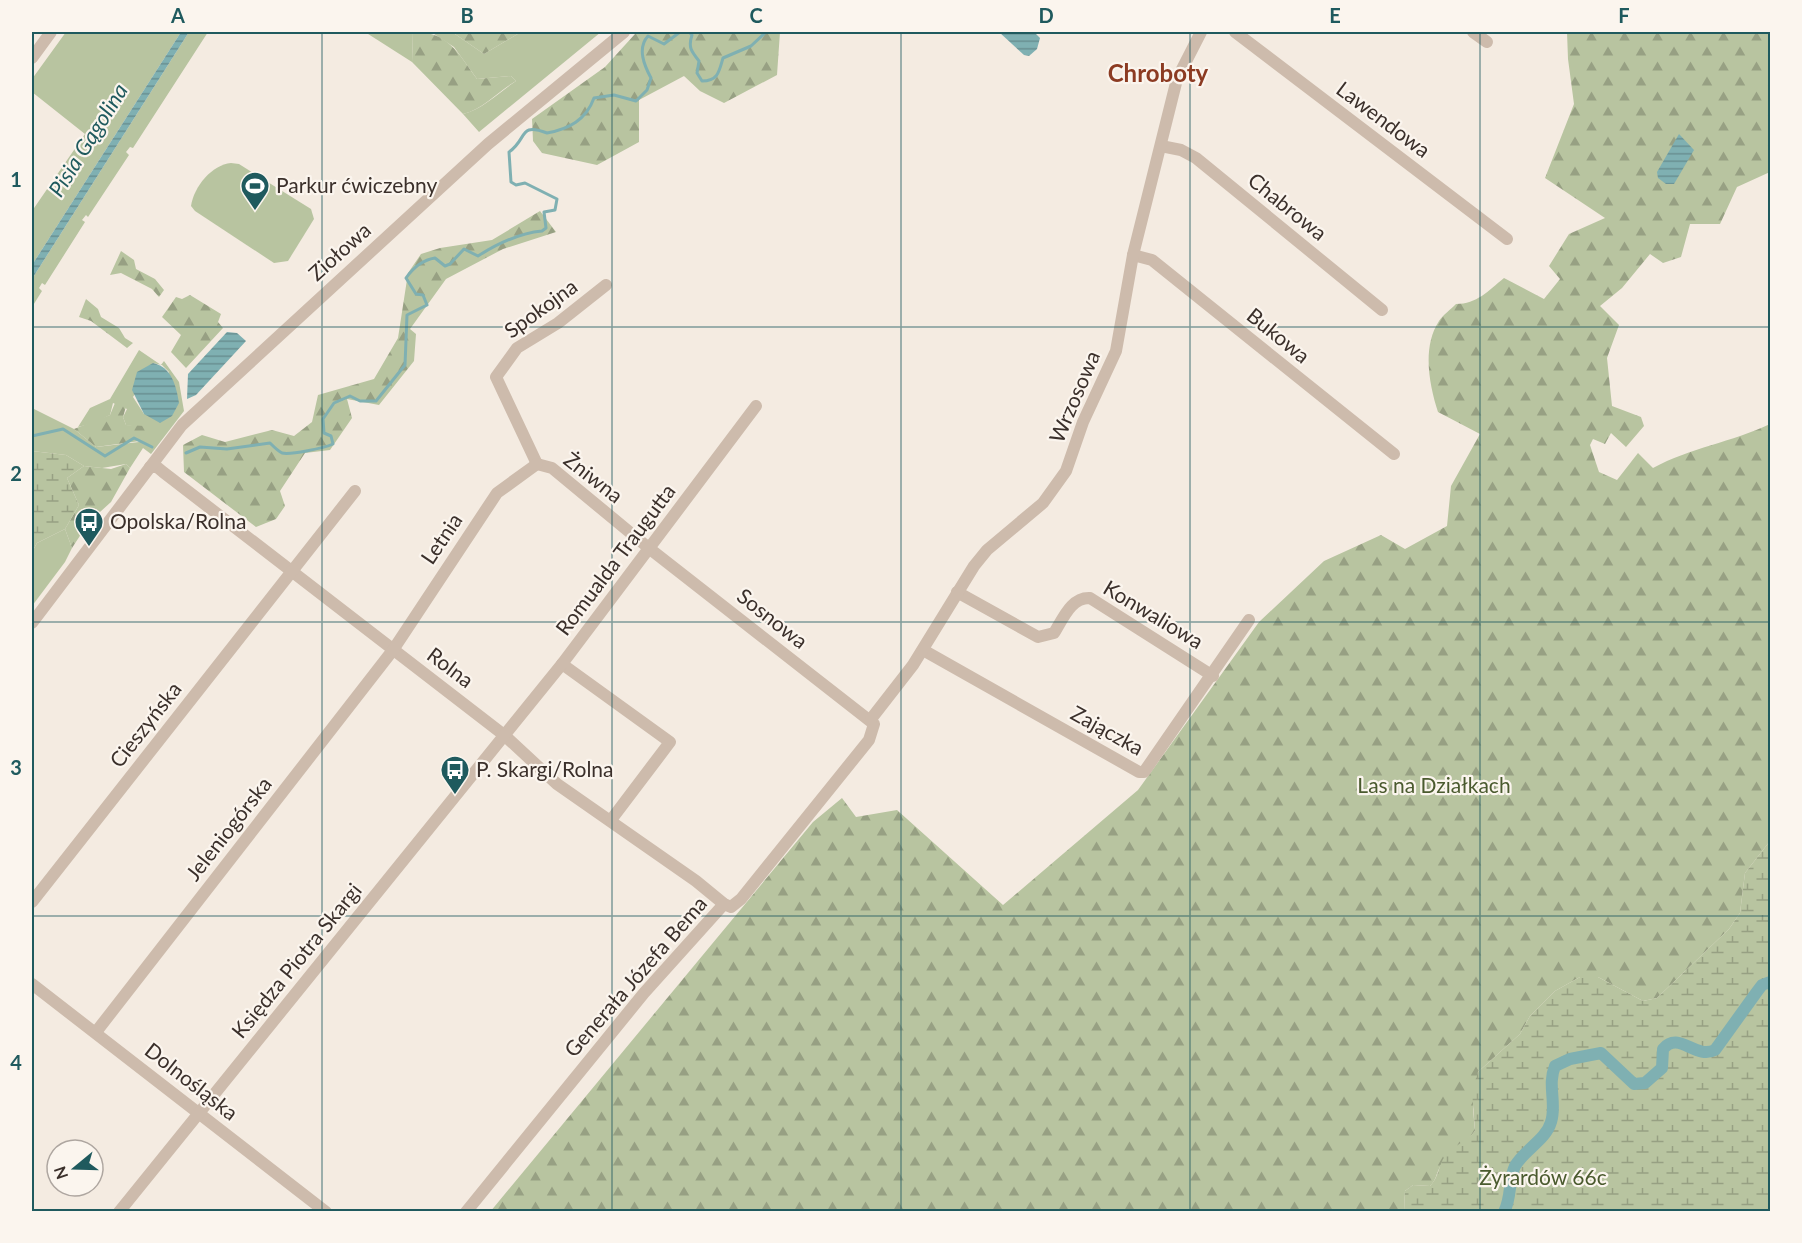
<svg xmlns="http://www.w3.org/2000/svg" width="1802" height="1243" font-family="Lato,sans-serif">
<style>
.green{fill:#b8c4a0;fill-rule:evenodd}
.forest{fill:url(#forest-firs)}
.wetland{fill:url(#wetland-marsh)}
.water{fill:url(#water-rules)}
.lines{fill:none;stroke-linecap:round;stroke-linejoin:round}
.stream{stroke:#7fb0b2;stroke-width:3}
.canal{stroke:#7fb0b2;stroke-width:12}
.street{stroke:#cdbbac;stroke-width:12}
.grid{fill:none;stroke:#1f5a5e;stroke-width:1.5;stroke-opacity:0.55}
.labels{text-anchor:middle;stroke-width:4.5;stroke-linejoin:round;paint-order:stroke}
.street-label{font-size:21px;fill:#3b302b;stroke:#fbf5ee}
.poi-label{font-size:21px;fill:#3b302b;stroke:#fbf5ee;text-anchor:start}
.park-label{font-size:21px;fill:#4a5a2e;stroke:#fbf5ee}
.water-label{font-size:22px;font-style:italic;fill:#1f5a5e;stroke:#fbf5ee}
.quarter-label{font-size:24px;font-weight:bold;fill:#8c3b22;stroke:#fbf5ee}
.neatline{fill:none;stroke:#1f5a5e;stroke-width:2}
.grid-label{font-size:20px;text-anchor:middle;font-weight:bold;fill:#1f5a5e}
</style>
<defs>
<pattern id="forest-firs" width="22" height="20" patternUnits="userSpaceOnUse" patternTransform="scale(1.5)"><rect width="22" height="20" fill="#b8c4a0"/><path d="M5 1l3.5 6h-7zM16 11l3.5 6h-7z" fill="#97a083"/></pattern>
<pattern id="wetland-marsh" width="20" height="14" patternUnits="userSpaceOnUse" patternTransform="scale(1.5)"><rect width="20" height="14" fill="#b8c4a0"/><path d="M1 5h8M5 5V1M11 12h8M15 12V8" fill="none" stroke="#97a083"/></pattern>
<pattern id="water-rules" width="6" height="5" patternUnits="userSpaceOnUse" patternTransform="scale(1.5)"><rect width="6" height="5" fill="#7fb0b2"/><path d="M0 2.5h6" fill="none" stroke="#699091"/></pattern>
</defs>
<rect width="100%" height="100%" fill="#f4ebe1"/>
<g class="green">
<polygon points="66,32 181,32 32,265 32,211 85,134 32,92 32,79"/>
<polygon points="189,32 208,32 133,148 130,147 126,152 129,155 88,217 86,215 82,220 85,222 45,285 42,283 39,288 42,291 32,307 32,279"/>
<polygon points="365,32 413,32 412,62"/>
<path d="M431,32H452L484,54L521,32H601L479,132L463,114C483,109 499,92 516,81L511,76L477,79L454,47Z"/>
<path d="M231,163L239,164L311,209L314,219L288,261L274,263L195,211L191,206C194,186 212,165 231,163Z"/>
<path d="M139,350L161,365L164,361L179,382L184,411L151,454L143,448L130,468L126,464L102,468L84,466L66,455L32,451V408L74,429L96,447L139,442L138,427L126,425L123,417L127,409L113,403L110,415L94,423L78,427L90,408L110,399ZM153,363L162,365L169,372L144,414L133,397Z"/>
<polygon points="65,529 72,548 65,562 32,606 32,552 37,543"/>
</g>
<g class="forest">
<path d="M413,32C448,31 458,53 477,79L511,76L516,81C498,91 484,109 463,114L412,62Z"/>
<polygon points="452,32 521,32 484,54"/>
<polygon points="649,32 780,32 777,75 724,103 700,91 684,76 639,100 639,142 597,165 542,153 533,141 532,119 605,67 635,34"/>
<path d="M1567,32H1770V172L1737,187L1720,224H1690L1681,257L1663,263L1650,254L1622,288L1600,306L1619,325L1607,358L1612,406L1641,417L1644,426L1626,447L1611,433L1605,444L1593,439L1590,445L1599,472L1617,480L1638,453L1653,468C1690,448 1732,442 1770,424V841L1745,873L1740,913L1729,929L1657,998L1643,1001L1598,977H1580L1555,991L1530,1016L1520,1034L1478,1072L1473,1109L1475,1131C1466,1144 1450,1150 1441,1165C1436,1173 1437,1179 1430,1186L1413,1185L1405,1191L1404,1211L490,1212L813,822L842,798L856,817L897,810L1003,905L1138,790L1259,622L1324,561L1381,535L1405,549L1447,526L1451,486L1480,434L1438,412C1429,384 1422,347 1439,321C1443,315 1451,309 1456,304C1477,304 1488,291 1504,278L1544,299L1560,279L1549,266L1569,234L1605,218L1545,178L1574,104L1568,59Z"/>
<polygon points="540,211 556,232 503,249 446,279 410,329 416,334 414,361 379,405 347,399 352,418 330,450 305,453 280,491 285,506 276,519 256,527 184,472 183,445 202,435 225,442 272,430 294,436 312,422 318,395 374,379 398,338 408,273 421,254 440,248 492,240"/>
<polygon points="121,251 134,260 136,269 155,279 164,290 159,297 152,289 121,273 110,275"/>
<polygon points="190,295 221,314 218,322 223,328 186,368 171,352 181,335 162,317 176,297 182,299"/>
<polygon points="86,299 98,309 101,317 119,328 125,338 133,343 127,348 91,321 79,317"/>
<polygon points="117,398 127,403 123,417 126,425 145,426 148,432 147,440 96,447 74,429 110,415"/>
<polygon points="126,464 130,468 111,502 89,522 72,548 65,529 79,505 67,478 84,466 111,469"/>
</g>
<g class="wetland">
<polygon points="32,451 66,455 84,466 67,478 79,505 65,529 37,543 32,552"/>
<path d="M1770,841V1211H1404L1405,1191L1413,1185L1430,1186C1439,1177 1438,1166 1445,1156C1453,1145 1467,1142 1475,1131L1472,1090L1478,1072L1520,1034L1530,1016L1555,991L1580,977H1598L1643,1001L1657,998L1729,929L1740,913L1745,873Z"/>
</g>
<g class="water">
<polygon points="181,32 189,32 32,279 32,265"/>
<polygon points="999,32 1034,32 1040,38 1037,49 1029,56 1024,55"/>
<polygon points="1679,134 1694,150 1674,184 1666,184 1658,178 1657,172"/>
<polygon points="227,332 237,333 246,341 196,395 187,399 188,374"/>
<path d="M153,363C172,367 176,386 179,403L172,416L160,423L144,414L132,390L137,372Z"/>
</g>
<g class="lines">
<g class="stream">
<path d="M682,32H689L692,35C688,47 691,51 699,61L697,73L702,81C718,81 719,72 723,58L751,46L766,32"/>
<polyline points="32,436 63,429 105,456 134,438 152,447"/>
<path d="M186,453L200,447L227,449L270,443C273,446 278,451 282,453C291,455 324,448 333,444L331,436L324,433L323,419L334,403L350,396L360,401H376L405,365L407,315L427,305L423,295L416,294L406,278C413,268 422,260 435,258L445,266L450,264L464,249L478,256C497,244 520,233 542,231L546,228L544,212L555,210L557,199L525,183L516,185L511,182L509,152C528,139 518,122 547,133C569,129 586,120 594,98L614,95L636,101L647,90L651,78C644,65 637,48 648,36L664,44L680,32"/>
</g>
<path class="canal" d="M1504,1212C1512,1197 1508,1181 1515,1166C1524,1150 1546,1140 1551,1122C1557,1104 1547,1085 1555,1066L1570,1059L1601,1053L1634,1084L1645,1083L1662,1068L1663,1049C1679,1030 1695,1060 1715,1050L1756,993L1762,985L1770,982"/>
<g class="street">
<polyline points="1235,32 1507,239"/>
<polyline points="1473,32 1487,42"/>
<polyline points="32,58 51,32"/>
<polyline points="1161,146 1181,150 1196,158 1382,310"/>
<polyline points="1133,255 1152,260 1394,454"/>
<polyline points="537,464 496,377 517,348 558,323 606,285"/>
<polyline points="150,467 157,467 163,472 504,735 557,784 696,881 724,904 731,907 741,899 869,740 874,724 650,549 552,468 537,464"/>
<path d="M957,592L1038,637L1054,633C1063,619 1071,597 1090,598L1213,676"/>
<polyline points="32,623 182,425 488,144 624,32"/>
<polyline points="923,650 1139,772 1144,772 1249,620"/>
<polyline points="562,664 670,742 611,820"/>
<polyline points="871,719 913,665 974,566 987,550 1043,503 1066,471 1083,422 1116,351 1133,255 1177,79 1201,32"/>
<polyline points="32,902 355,491"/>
<polyline points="32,984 326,1212"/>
<polyline points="96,1032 393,650 497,493 537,464"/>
<polyline points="119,1212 562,664 756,406"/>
<polyline points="466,1212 644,993 724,904"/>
</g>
</g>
<path class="grid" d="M322,32V1212M612,32V1212M901,32V1212M1190,32V1212M1480,32V1212M32,327H1770M32,622H1770M32,916H1770"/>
<defs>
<g id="stadium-pin" transform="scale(1.5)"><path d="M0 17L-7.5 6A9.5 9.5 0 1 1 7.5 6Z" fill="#1f5a5e" stroke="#fbf5ee"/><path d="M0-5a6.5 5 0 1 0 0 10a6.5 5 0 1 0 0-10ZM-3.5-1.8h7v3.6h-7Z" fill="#fff"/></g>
<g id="bus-pin" transform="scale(1.5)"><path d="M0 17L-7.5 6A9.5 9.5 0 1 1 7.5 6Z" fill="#1f5a5e" stroke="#fbf5ee"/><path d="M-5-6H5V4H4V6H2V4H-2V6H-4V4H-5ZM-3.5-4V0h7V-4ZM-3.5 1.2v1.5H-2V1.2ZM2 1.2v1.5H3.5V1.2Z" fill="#fff"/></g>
</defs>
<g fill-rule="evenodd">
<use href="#stadium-pin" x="255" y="186"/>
<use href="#bus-pin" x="89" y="522"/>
<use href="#bus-pin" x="455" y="770"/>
</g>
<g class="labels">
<g class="street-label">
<text transform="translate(1383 120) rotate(37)" y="7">Lawendowa</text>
<text transform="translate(1287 207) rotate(39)" y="7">Chabrowa</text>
<text transform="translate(340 252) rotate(-42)" y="7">Ziołowa</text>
<text transform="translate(541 309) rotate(-36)" y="7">Spokojna</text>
<text transform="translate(1278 336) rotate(39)" y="7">Bukowa</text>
<text transform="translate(1075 397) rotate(-67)" y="7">Wrzosowa</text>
<text transform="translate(593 478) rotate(38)" y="7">Żniwna</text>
<text transform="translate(442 539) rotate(-56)" y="7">Letnia</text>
<text transform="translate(616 560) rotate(-53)" y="7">Romualda Traugutta</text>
<text transform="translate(1153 615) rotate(31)" y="7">Konwaliowa</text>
<text transform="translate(772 619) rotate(38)" y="7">Sosnowa</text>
<text transform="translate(450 668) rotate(37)" y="7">Rolna</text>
<text transform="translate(146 725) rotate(-52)" y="7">Cieszyńska</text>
<text transform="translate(1107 731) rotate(29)" y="7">Zajączka</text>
<text transform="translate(229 829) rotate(-52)" y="7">Jeleniogórska</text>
<text transform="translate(297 961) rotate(-51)" y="7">Księdza Piotra Skargi</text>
<text transform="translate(636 977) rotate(-49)" y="7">Generała Józefa Bema</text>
<text transform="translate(191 1082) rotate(38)" y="7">Dolnośląska</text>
</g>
<g class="poi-label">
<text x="276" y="193">Parkur ćwiczebny</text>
<text x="110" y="529">Opolska/Rolna</text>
<text x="476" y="777">P. Skargi/Rolna</text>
</g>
<g class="park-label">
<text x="1434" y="793">Las na Działkach</text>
<text x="1543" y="1185">Żyrardów 66c</text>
</g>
<g class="water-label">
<text transform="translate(88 140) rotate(-58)" y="8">Pisia Gągolina</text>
</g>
<g class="quarter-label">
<text x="1158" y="82">Chroboty</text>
</g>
</g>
<rect width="1802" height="1243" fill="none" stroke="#fbf5ee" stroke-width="66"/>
<g transform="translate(75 1168) rotate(251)"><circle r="28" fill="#fbf5ee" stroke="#aea6a0" stroke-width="1.5"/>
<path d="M0-4.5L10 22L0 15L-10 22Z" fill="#1f5a5e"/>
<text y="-9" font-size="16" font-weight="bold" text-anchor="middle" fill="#3b302b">N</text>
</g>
<rect x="33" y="33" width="1736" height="1177" class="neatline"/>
<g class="grid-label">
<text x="178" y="23">A</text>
<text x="467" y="23">B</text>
<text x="756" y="23">C</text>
<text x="1046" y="23">D</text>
<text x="1335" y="23">E</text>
<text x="1624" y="23">F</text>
<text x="16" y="187">1</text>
<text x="16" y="481">2</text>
<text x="16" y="775">3</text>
<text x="16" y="1070">4</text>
</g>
</svg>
